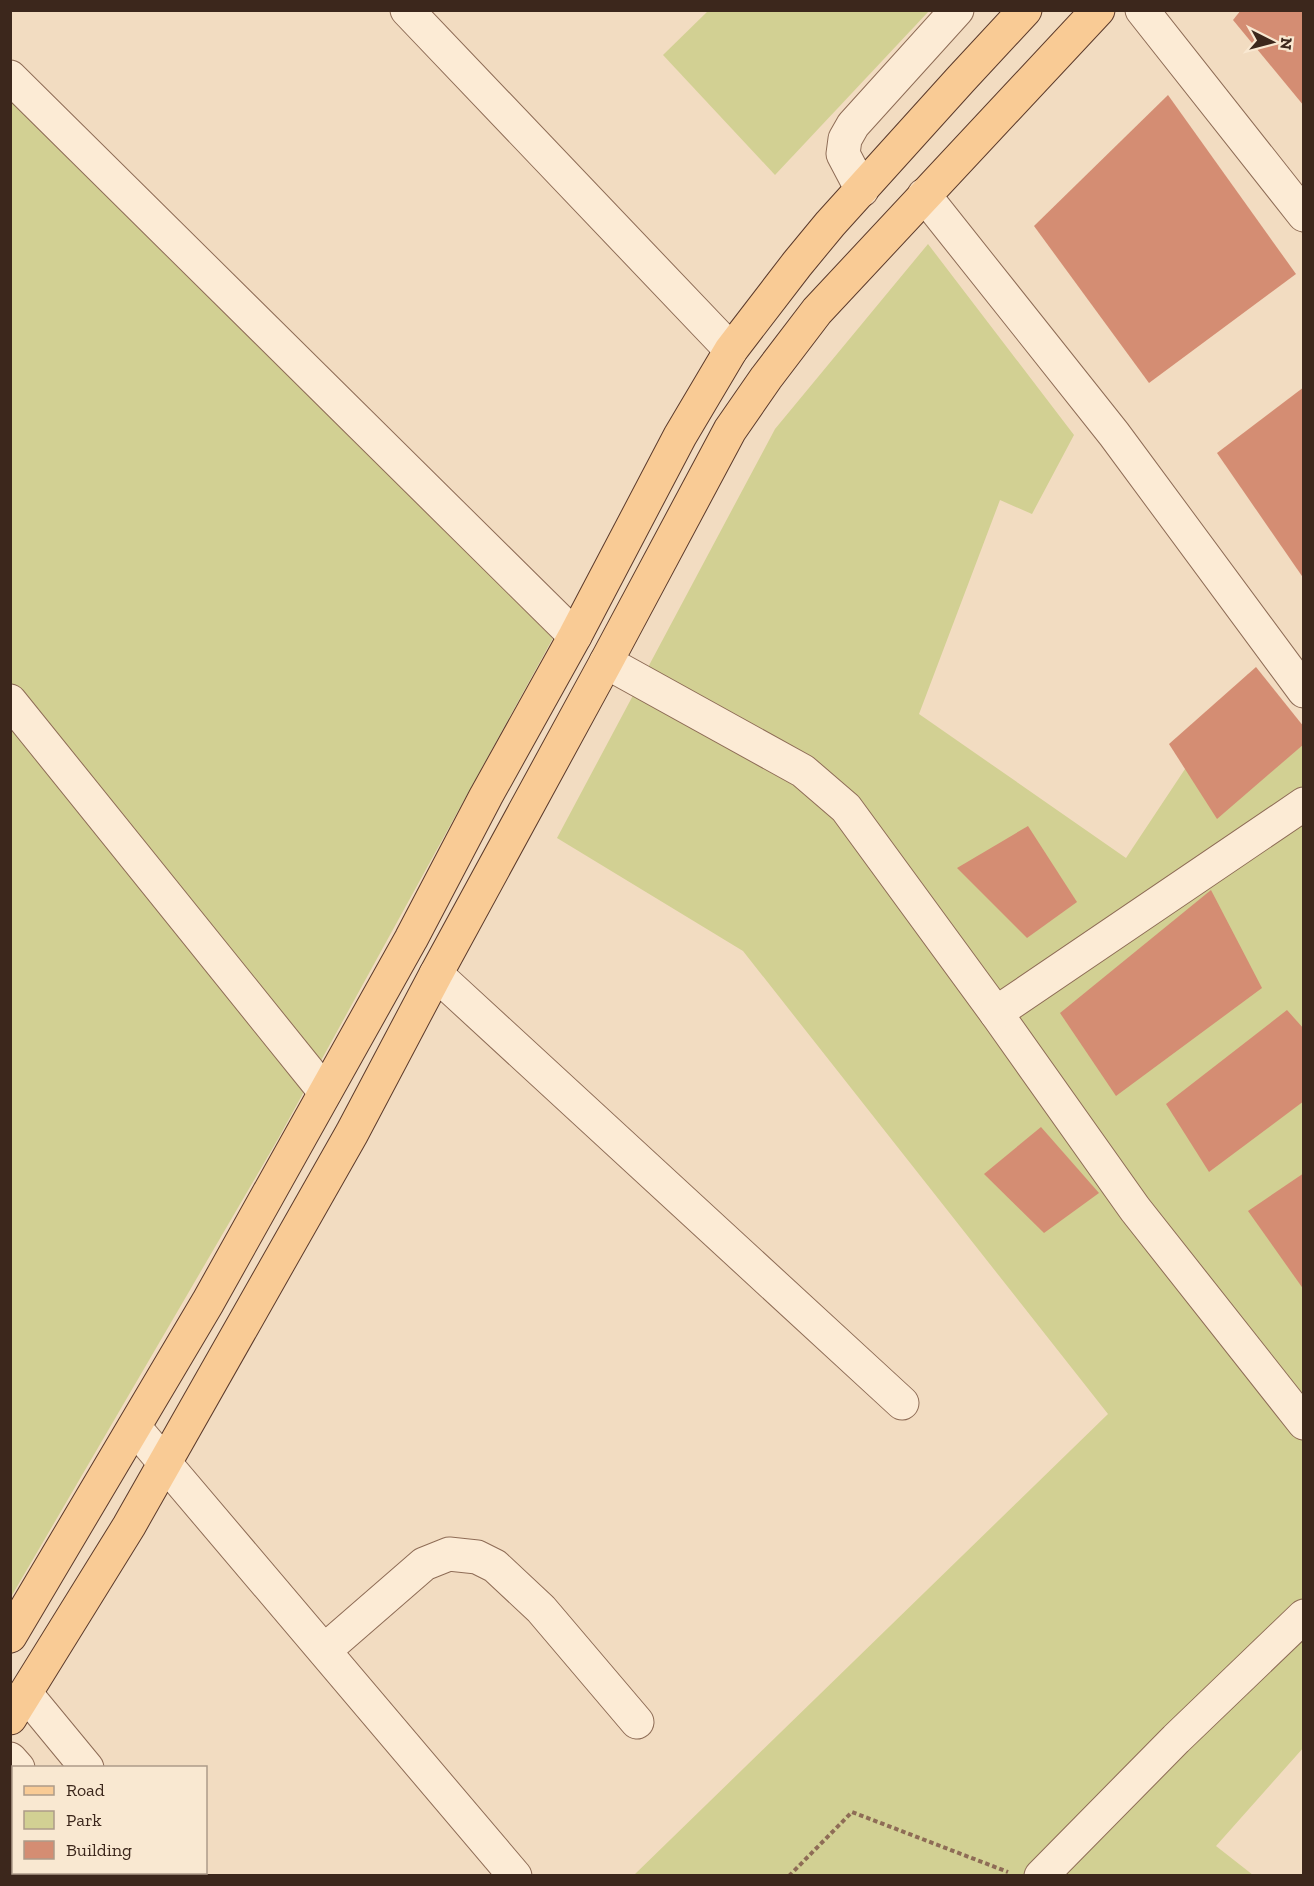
<svg xmlns="http://www.w3.org/2000/svg" width="1314" height="1886" font-family="'Zilla Slab',serif">
<style>
.green{fill:#d2d093}
.building{fill:#d48d73}
.lines{fill:none;stroke-linecap:round;stroke-linejoin:round}
.minor-casing{stroke:#8e6c56;stroke-width:35}
.major-casing{stroke:#5b3a2b;stroke-width:35}
.path{stroke:#8e6c56;stroke-width:4;stroke-dasharray:4.5 3;stroke-linecap:butt}
.minor{stroke:#fcebd5;stroke-width:33}
.major{stroke:#f9cb95;stroke-width:33}
</style>
<rect width="100%" height="100%" fill="#f2dcc1"/>
<g class="green">
<polygon points="709,10 929,10 929,11 775,175 663,55"/>
<polygon points="11,99 553,638 278,1139 11,1597"/>
<polygon points="928,244 1074,435 1032,514 1000,500 919,714 1126,858 1248,674 1303,744 1304,1747 1216,1846 1253,1875 634,1875 1108,1414 743,951 557,838 775,429"/>
</g>
<g class="building">
<polygon points="1241,10 1304,10 1304,106 1233,20"/>
<polygon points="1168,95 1296,274 1149,383 1034,226"/>
<polygon points="1304,387 1304,579 1217,453"/>
<polygon points="1256,667 1304,727 1304,744 1217,819 1169,744"/>
<polygon points="1028,826 1077,902 1027,938 957,868"/>
<polygon points="1211,890 1262,988 1116,1096 1060,1013"/>
<polygon points="1287,1010 1304,1029 1304,1101 1209,1172 1166,1104"/>
<polygon points="1041,1127 1099,1193 1044,1233 984,1174"/>
<polygon points="1304,1173 1304,1290 1248,1211"/>
</g>
<g class="lines">
<g class="minor-casing">
<g id="minor">
<polyline points="407,10 731,350"/>
<polyline points="1142,10 1304,215"/>
<polyline points="10,77 575,636"/>
<polyline points="862,190 843,154 845,139 853,125 957,10"/>
<polyline points="924,195 1114,434 1304,691"/>
<polyline points="606,662 803,771 846,808 996,1013 1135,1209 1304,1423"/>
<polyline points="10,701 325,1092"/>
<polyline points="436,974 902,1403"/>
<polyline points="996,1013 1304,804"/>
<polyline points="135,1428 515,1876"/>
<polyline points="325,1650 424,1564 449,1554 477,1557 495,1566 541,1609 637,1722"/>
<polyline points="26,1694 87,1768"/>
<polyline points="10,1759 18,1768"/>
<polyline points="113,1872 116,1876"/>
<polyline points="176,1872 179,1876"/>
<polyline points="1041,1876 1176,1739 1304,1616"/>
</g>
</g>
<g class="major-casing">
<g id="major">
<polyline points="10,1636 208,1302 411,939 486,796 575,636 680,436 731,350 797,264 830,224 961,79 1025,10"/>
<polyline points="10,1718 129,1526 352,1133 436,974 606,662 730,430 766,378 817,311 1098,10"/>
</g>
</g>
<polyline class="path" points="789,1876 852,1812 1008,1872"/>
<use href="#minor" class="minor"/>
<use href="#major" class="major"/>
</g>
<rect width="1314" height="1886" fill="none" stroke="#3c271c" stroke-width="24"/>
<rect x="12" y="1766" width="195" height="108" fill="#f9e8d1" stroke="#ad9b89" stroke-width="1.5"/>
<rect x="24" y="1786" width="30" height="9" fill="#f9cb95" stroke="#ad9b89" stroke-width="1.5"/>
<text x="66" y="1796" font-size="18" fill="#3c271c">Road</text>
<rect x="24" y="1811" width="30" height="18" fill="#d2d093" stroke="#ad9b89" stroke-width="1.5"/>
<text x="66" y="1826" font-size="18" fill="#3c271c">Park</text>
<rect x="24" y="1841" width="30" height="18" fill="#d48d73" stroke="#ad9b89" stroke-width="1.5"/>
<text x="66" y="1856" font-size="18" fill="#3c271c">Building</text>
<g transform="translate(1272 42) rotate(96)" stroke="#f9e8d1" stroke-width="4.5" paint-order="stroke">
<path d="M0-4.5L10 22L0 15L-10 22Z" fill="#3c271c"/>
<text y="-9" font-size="16" font-weight="bold" text-anchor="middle" fill="#3c271c">N</text>
</g>
</svg>
